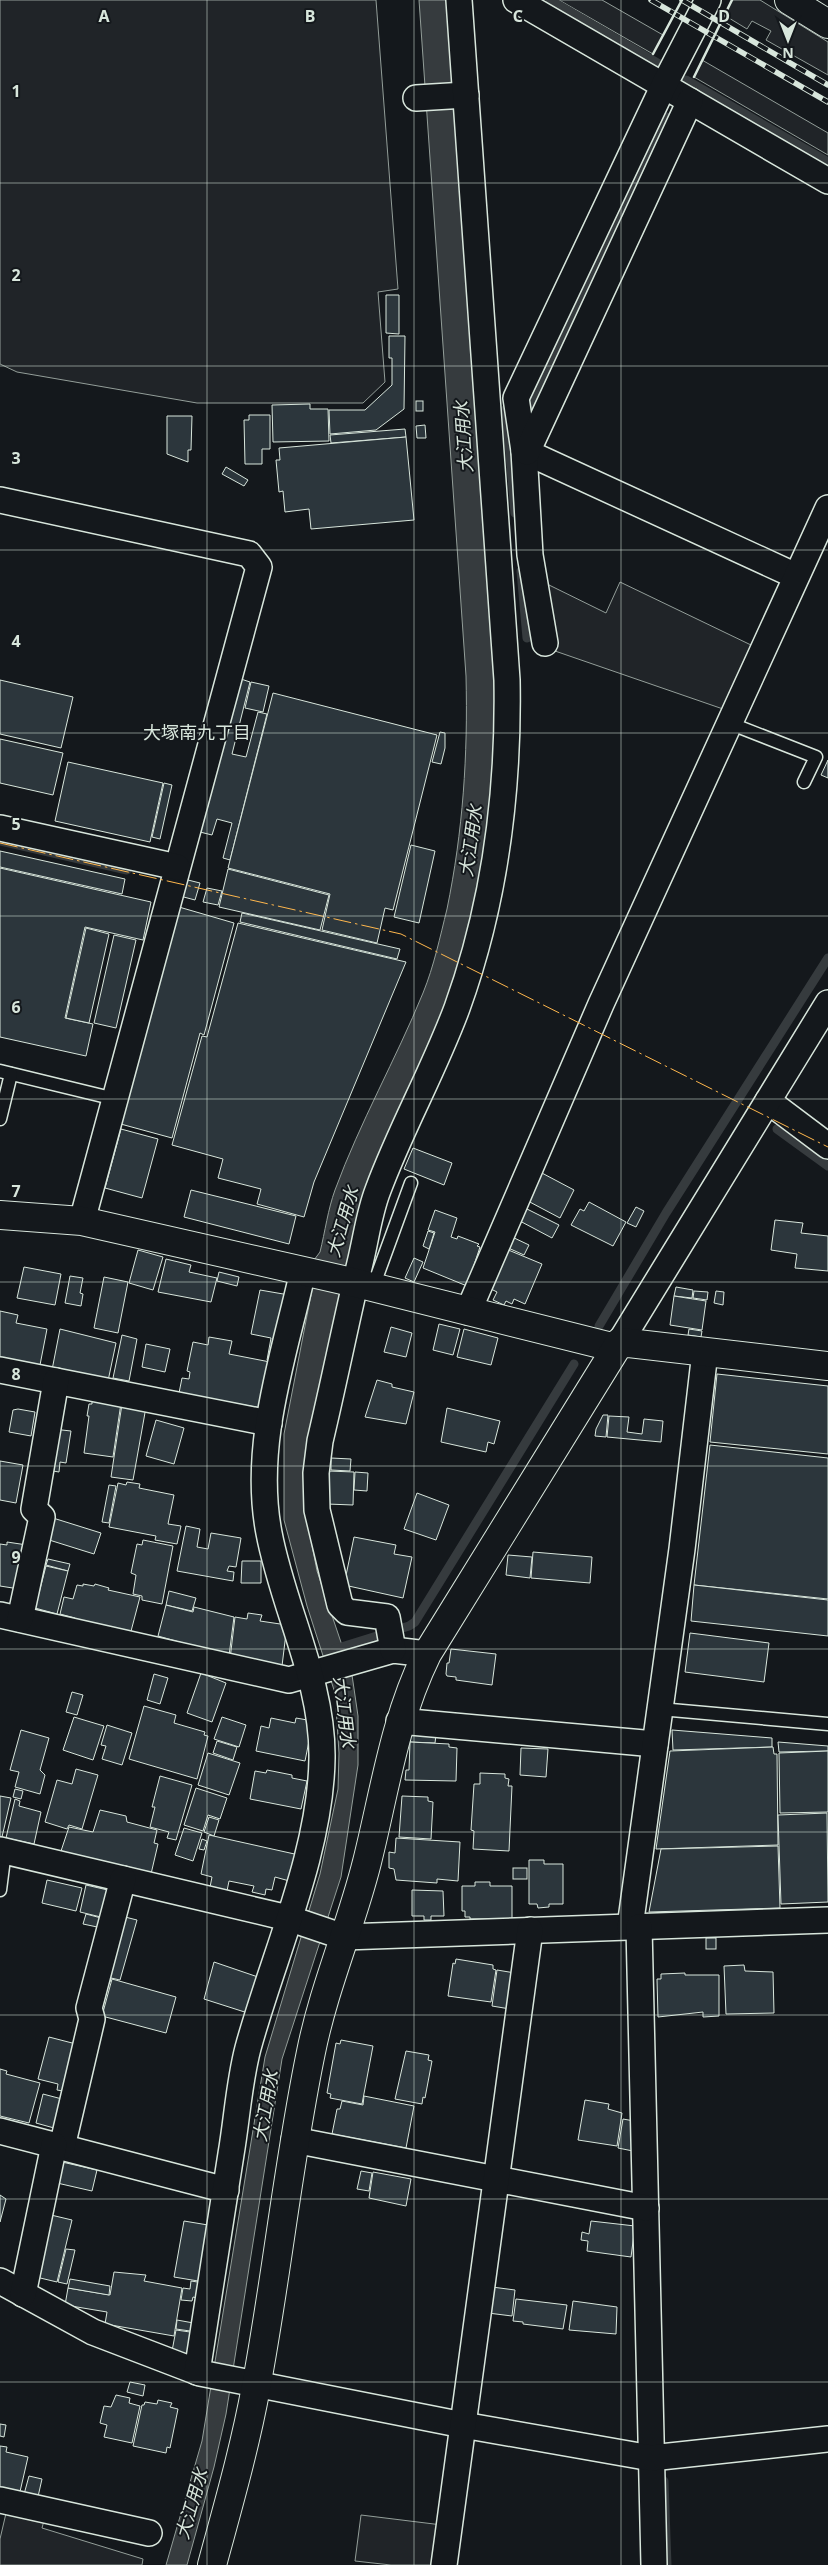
<svg xmlns="http://www.w3.org/2000/svg" width="828" height="2565" font-family="'Noto Sans','Noto Sans JP',sans-serif">
<style>
.green{fill:#202428;stroke:#939e99}
.water{fill:#363b3e;stroke:#939e99}
.lines{fill:none;stroke-linecap:round;stroke-linejoin:round}
.stream{stroke:#363b3e;stroke-width:9}
.building{fill:#2c363c;stroke:#d8e6dc}
.lane-casing{stroke:#d8e6dc;stroke-width:15}
.street-casing{stroke:#d8e6dc;stroke-width:28}
.secondary-casing{stroke:#d8e6dc;stroke-width:30}
.lane{stroke:#14181c;stroke-width:12}
.street{stroke:#14181c;stroke-width:25}
.secondary{stroke:#14181c;stroke-width:28}
.rail-casing{stroke:#d8e6dc;stroke-width:5.5}
.rail{stroke:#14181c;stroke-width:4;stroke-dasharray:11;stroke-linecap:butt}
.wall{stroke:#d8e6dc;stroke-width:2.5}
.power{stroke:#ffb74d;stroke-width:1;stroke-dasharray:18 4 2.5 4;stroke-linecap:butt}
.grid{fill:none;stroke:#d8e6dc;stroke-width:1;stroke-opacity:0.55}
.labels{text-anchor:middle;stroke-width:4;stroke-linejoin:round;paint-order:stroke}
.water-label{font-size:18px;font-style:italic;fill:#d8e6dc;stroke:#14181c}
.neighbourhood-label{font-size:18px;fill:#d8e6dc;stroke:#14181c}
.grid-label{font-size:16px;text-anchor:middle;font-weight:bold;fill:#d8e6dc;stroke:#14181c;stroke-width:4;stroke-linejoin:round;paint-order:stroke}
</style>
<rect width="100%" height="100%" fill="#14181c"/>
<g class="green">
<polygon points="0,0 376,0 398,289 378,292 385,382 363,403 197,403 17,372 0,364"/>
<polygon points="559,0 602,0 663,35 653,54"/>
<polygon points="732,0 760,0 828,42 828,75 766,40 771,31 752,21 747,29 724,15"/>
<polygon points="702,60 828,133 828,155 694,77"/>
<polygon points="620,582 751,645 723,709 555,651 547,584 606,613"/>
<polygon points="7,2509 45,2517 42,2528 143,2559 142,2565 0,2565 0,2539"/>
<polygon points="361,2515 442,2525 437,2565 391,2565 355,2561"/>
</g>
<path class="water" d="M419,0H447L495,612L499,784L458,983L369,1188L305,1509L317,1571L352,1675L358,1716V1765L341,1877L282,2059L226,2414L214,2467L187,2565H166L202,2441L265,2057L320,1874L338,1789L339,1753L335,1693L307,1606L284,1520V1434L311,1295L307,1288L314,1260L320,1252C325,1232 328,1209 335,1190C360,1122 396,1059 423,993C434,966 440,937 447,909C463,831 468,755 466,676Z"/>
<g class="lines">
<g class="stream">
<polyline points="550,0 659,64"/>
<polyline points="686,80 828,162"/>
<polyline points="532,405 667,117"/>
<polyline points="506,409 515,513"/>
<polyline points="521,571 527,638"/>
<polyline points="0,841 127,870"/>
<polyline points="777,1129 828,1166"/>
<polyline points="599,1326 666,1213 828,958"/>
<polyline points="335,1649 409,1626 415,1622 574,1364"/>
<polyline points="664,2481 667,2565"/>
</g>
</g>
<g class="building">
<polygon points="386,295 399,295 399,334 386,333"/>
<polygon points="389,336 405,336 404,409 376,430 330,434 329,410 365,410 392,385 392,358 389,358"/>
<rect x="416" y="401" width="7" height="10"/>
<polygon points="310,404 310,409 328,409 329,441 273,442 272,405"/>
<polygon points="249,415 270,415 270,449 262,449 262,464 245,464 244,420 249,420"/>
<polygon points="167,416 192,416 191,450 188,450 188,462 167,454"/>
<polygon points="425,425 426,438 417,438 416,426"/>
<polygon points="405,429 406,437 331,443 330,435"/>
<polygon points="406,437 414,520 311,529 309,509 285,512 283,491 279,492 276,460 280,460 279,448"/>
<polygon points="226,467 248,480 244,486 222,474"/>
<polygon points="241,679 250,682 232,754 246,757 258,712 267,714 230,860 223,858 232,823 217,819 212,835 196,831 202,808 207,809"/>
<polygon points="0,680 73,697 61,748 0,734"/>
<polygon points="251,682 269,686 263,712 245,708"/>
<polygon points="273,693 437,735 393,910 385,908 377,943 322,930 330,894 228,868"/>
<polygon points="440,732 445,733 445,748 441,764 432,762"/>
<polygon points="0,739 63,753 53,795 0,783"/>
<polygon points="828,760 828,778 821,775"/>
<polygon points="68,762 163,783 150,842 55,821"/>
<polygon points="164,783 172,785 160,839 152,837"/>
<polygon points="411,845 435,851 419,923 394,917"/>
<polygon points="0,851 125,879 122,894 0,867"/>
<polygon points="0,868 151,902 143,940 85,927 65,1018 93,1024 86,1056 0,1037"/>
<polygon points="228,869 329,895 320,930 219,907"/>
<polygon points="184,879 200,883 195,900 180,896"/>
<polygon points="207,888 222,891 218,905 203,902"/>
<polygon points="179,907 234,923 204,1035 200,1033 172,1138 117,1123"/>
<polygon points="242,913 400,949 397,959 240,922"/>
<polygon points="238,923 406,962 314,1182 304,1217 257,1204 261,1189 218,1178 223,1159 172,1145 202,1036 207,1037"/>
<polygon points="86,928 109,934 89,1023 66,1018"/>
<polygon points="114,935 136,940 116,1028 94,1023"/>
<polygon points="121,1129 158,1139 142,1198 105,1188"/>
<polygon points="413,1148 452,1163 444,1185 404,1169"/>
<polygon points="540,1172 574,1190 560,1218 526,1200"/>
<polygon points="191,1190 296,1216 289,1244 184,1217"/>
<polygon points="589,1202 626,1222 613,1246 571,1225 580,1209 584,1211"/>
<polygon points="636,1207 644,1211 636,1227 627,1223"/>
<polygon points="525,1208 559,1225 552,1238 518,1220"/>
<polygon points="435,1210 457,1218 451,1237 457,1239 458,1236 479,1244 477,1246 480,1247 467,1286 423,1268 435,1232 428,1230"/>
<polygon points="775,1220 803,1223 801,1233 828,1236 828,1271 795,1268 797,1254 771,1250"/>
<polygon points="428,1231 434,1233 429,1249 423,1246"/>
<polygon points="510,1236 529,1245 524,1255 506,1247"/>
<polygon points="506,1249 542,1264 525,1304 514,1299 512,1304 506,1301 504,1305 493,1300 497,1292 489,1288"/>
<polygon points="138,1250 163,1257 153,1290 129,1283"/>
<polygon points="414,1258 423,1262 414,1282 405,1278"/>
<polygon points="166,1259 191,1265 189,1272 217,1278 211,1302 158,1292"/>
<polygon points="24,1267 61,1274 55,1305 17,1298"/>
<polygon points="219,1272 239,1277 237,1286 217,1281"/>
<polygon points="70,1276 83,1278 80,1293 83,1294 81,1306 65,1303"/>
<polygon points="104,1277 128,1282 118,1333 94,1328"/>
<polygon points="676,1287 693,1290 692,1298 674,1296"/>
<polygon points="260,1290 289,1295 271,1361 267,1360 271,1338 251,1334"/>
<polygon points="694,1291 708,1292 707,1300 693,1298"/>
<polygon points="716,1291 724,1292 723,1305 714,1303"/>
<polygon points="674,1296 706,1301 702,1330 670,1325"/>
<polygon points="0,1311 18,1315 16,1323 47,1329 40,1365 0,1357"/>
<polygon points="439,1324 460,1329 453,1355 433,1350"/>
<polygon points="391,1327 412,1333 406,1357 384,1352"/>
<polygon points="60,1329 116,1343 108,1381 52,1370"/>
<polygon points="464,1329 498,1338 491,1365 457,1357"/>
<polygon points="689,1329 702,1331 701,1337 688,1335"/>
<polygon points="122,1335 137,1339 129,1381 113,1378"/>
<polygon points="209,1337 232,1341 229,1354 270,1362 261,1408 179,1393 182,1378 189,1379 190,1372 187,1371 193,1342 208,1345"/>
<polygon points="146,1344 170,1349 165,1372 142,1367"/>
<polygon points="717,1374 828,1386 828,1454 710,1442"/>
<polygon points="377,1380 392,1384 392,1387 414,1392 406,1424 365,1417"/>
<polygon points="92,1398 121,1403 113,1457 84,1453 89,1416 87,1416 89,1404 92,1404"/>
<polygon points="122,1404 146,1407 133,1480 111,1477"/>
<polygon points="447,1408 500,1421 494,1444 488,1442 486,1452 441,1442"/>
<polygon points="18,1409 35,1412 31,1436 9,1432 13,1410"/>
<polygon points="603,1415 608,1415 606,1437 595,1436 596,1429"/>
<polygon points="609,1416 629,1417 627,1432 642,1434 644,1419 663,1421 661,1442 607,1437"/>
<polygon points="156,1420 184,1428 174,1464 146,1456"/>
<polygon points="53,1429 71,1431 66,1463 60,1462 59,1472 47,1470"/>
<polygon points="710,1445 828,1458 828,1599 694,1585"/>
<polygon points="331,1458 351,1459 350,1471 331,1470"/>
<polygon points="0,1461 23,1465 16,1503 0,1500"/>
<polygon points="328,1471 354,1472 353,1505 327,1504"/>
<polygon points="355,1472 368,1473 367,1491 354,1490"/>
<polygon points="127,1482 140,1484 139,1488 174,1495 168,1524 181,1526 177,1544 155,1540 156,1536 109,1527 118,1483 126,1485"/>
<polygon points="109,1485 116,1486 109,1523 102,1522"/>
<polygon points="417,1493 449,1505 436,1540 404,1529"/>
<polygon points="53,1518 101,1533 94,1554 46,1539"/>
<polygon points="186,1526 200,1529 197,1547 208,1549 211,1533 241,1538 236,1567 229,1566 227,1571 234,1572 233,1581 177,1571"/>
<polygon points="354,1537 396,1545 394,1554 412,1557 403,1598 344,1585"/>
<polygon points="143,1540 173,1546 162,1604 142,1600 142,1596 133,1594 136,1575 131,1573 137,1544 142,1545"/>
<polygon points="7,1542 27,1545 19,1589 0,1586 0,1544 7,1545"/>
<polygon points="533,1552 592,1557 590,1583 531,1578"/>
<polygon points="508,1555 532,1557 530,1578 506,1575"/>
<polygon points="48,1559 70,1564 68,1571 46,1565"/>
<polygon points="242,1561 261,1561 261,1583 241,1583"/>
<polygon points="46,1566 68,1571 57,1614 35,1608"/>
<polygon points="83,1584 94,1586 95,1584 109,1588 108,1590 140,1597 130,1635 74,1621 75,1618 60,1614 64,1597 73,1599 77,1585 83,1586"/>
<polygon points="694,1585 828,1600 828,1636 691,1621"/>
<polygon points="169,1591 196,1598 192,1611 166,1605"/>
<polygon points="166,1605 193,1612 194,1607 234,1617 229,1656 158,1636"/>
<polygon points="248,1613 262,1615 260,1621 287,1625 282,1666 230,1659 235,1617 247,1619"/>
<polygon points="690,1633 769,1643 764,1682 685,1672"/>
<polygon points="451,1649 496,1654 492,1685 456,1680 456,1677 447,1676 446,1674 447,1663 449,1663"/>
<polygon points="201,1673 226,1683 212,1722 187,1713"/>
<polygon points="154,1674 168,1678 160,1704 147,1700"/>
<polygon points="72,1692 83,1695 77,1715 66,1712"/>
<polygon points="144,1706 176,1715 174,1723 205,1732 204,1735 208,1736 197,1779 129,1759"/>
<polygon points="74,1717 104,1726 93,1760 63,1750"/>
<polygon points="222,1717 246,1725 239,1747 214,1739"/>
<polygon points="271,1718 295,1723 296,1718 313,1721 305,1761 256,1751 261,1726 269,1728"/>
<polygon points="107,1725 132,1733 122,1765 102,1759 106,1746 101,1745"/>
<polygon points="21,1730 49,1738 40,1770 45,1775 40,1794 15,1787 19,1772 10,1770"/>
<polygon points="672,1730 772,1738 772,1747 673,1750"/>
<polygon points="411,1734 436,1735 435,1743 410,1742"/>
<polygon points="217,1741 237,1747 233,1760 213,1753"/>
<polygon points="410,1742 449,1744 449,1747 457,1748 456,1781 405,1780 406,1770 409,1770"/>
<polygon points="778,1742 828,1746 828,1751 779,1752"/>
<polygon points="773,1747 774,1754 777,1754 778,1845 656,1849 670,1751"/>
<polygon points="521,1748 548,1749 546,1777 520,1775"/>
<polygon points="828,1751 828,1812 780,1813 779,1753"/>
<polygon points="208,1753 240,1763 229,1795 198,1785"/>
<polygon points="76,1769 98,1775 82,1829 69,1825 67,1829 45,1822 57,1780 72,1784"/>
<polygon points="267,1770 292,1775 292,1778 307,1781 301,1809 250,1799 255,1771 266,1773"/>
<polygon points="480,1773 505,1774 505,1778 509,1779 508,1786 512,1786 509,1851 473,1849 474,1831 471,1830 474,1784 480,1784"/>
<polygon points="160,1776 192,1785 176,1840 167,1838 169,1832 150,1827 155,1807 152,1807"/>
<polygon points="196,1788 227,1798 220,1819 208,1815 203,1831 184,1825"/>
<polygon points="15,1789 23,1791 21,1799 13,1797"/>
<polygon points="0,1796 11,1798 2,1837 0,1837"/>
<polygon points="402,1796 428,1797 428,1801 433,1802 431,1839 399,1837"/>
<polygon points="15,1799 20,1801 19,1806 41,1812 34,1844 6,1838"/>
<polygon points="100,1810 126,1816 127,1822 157,1830 154,1843 158,1844 151,1874 61,1851 69,1827 93,1832"/>
<polygon points="827,1813 828,1902 781,1904 778,1815"/>
<polygon points="209,1817 219,1820 214,1836 204,1832"/>
<polygon points="184,1828 202,1833 193,1861 175,1855"/>
<polygon points="209,1835 299,1855 293,1882 275,1877 272,1890 266,1889 265,1895 252,1892 254,1886 229,1881 227,1891 210,1887 212,1877 201,1874"/>
<polygon points="396,1838 460,1842 458,1881 437,1879 437,1883 396,1880 394,1869 389,1868 389,1852 395,1853"/>
<polygon points="202,1839 207,1841 204,1850 199,1849"/>
<polygon points="778,1846 780,1908 649,1912 661,1849"/>
<polygon points="529,1860 544,1860 544,1864 563,1864 563,1904 549,1904 549,1907 538,1908 537,1904 529,1904"/>
<rect x="513" y="1868" width="14" height="11"/>
<polygon points="47,1880 82,1888 76,1911 42,1903"/>
<polygon points="475,1882 490,1882 490,1886 512,1886 512,1919 470,1919 470,1917 465,1917 465,1911 462,1911 462,1886 475,1886"/>
<polygon points="86,1885 112,1891 105,1918 80,1912"/>
<polygon points="412,1890 443,1891 444,1916 431,1916 431,1920 424,1920 424,1916 412,1916"/>
<polygon points="86,1914 105,1919 102,1928 83,1924"/>
<polygon points="121,1916 137,1920 120,1980 111,1978 110,1982 104,1980"/>
<rect x="706" y="1938" width="10" height="11"/>
<polygon points="456,1959 493,1965 493,1969 496,1970 491,2002 448,1996 453,1963 455,1964"/>
<polygon points="214,1962 258,1977 254,2015 204,1999"/>
<polygon points="744,1965 745,1971 773,1972 774,2013 726,2014 724,1966"/>
<polygon points="497,1970 515,1973 510,2009 492,2006"/>
<polygon points="685,1973 685,1975 719,1975 719,2016 703,2017 703,2012 658,2017 657,1979 661,1979 661,1974"/>
<polygon points="112,1979 176,1997 166,2033 102,2016"/>
<polygon points="49,2037 76,2044 63,2091 57,2090 58,2084 38,2079"/>
<polygon points="341,2040 373,2046 362,2104 330,2098 331,2094 327,2093 336,2043 340,2044"/>
<polygon points="406,2051 429,2055 428,2060 432,2061 425,2098 423,2097 422,2104 395,2099"/>
<polygon points="0,2069 7,2071 6,2074 40,2083 29,2123 0,2116"/>
<polygon points="43,2094 62,2099 54,2128 36,2123"/>
<polygon points="364,2096 414,2106 406,2148 332,2134 337,2109 340,2109 342,2101 363,2105"/>
<polygon points="585,2100 609,2104 608,2109 622,2113 617,2146 578,2140"/>
<polygon points="623,2119 634,2121 633,2151 618,2148"/>
<polygon points="62,2162 97,2170 92,2191 57,2183"/>
<polygon points="361,2171 372,2173 369,2191 357,2189"/>
<polygon points="373,2172 411,2179 406,2206 369,2198"/>
<polygon points="0,2195 6,2199 0,2222"/>
<polygon points="51,2215 72,2220 57,2282 36,2277"/>
<polygon points="184,2221 214,2226 204,2282 174,2277"/>
<polygon points="591,2221 635,2226 631,2257 587,2251 588,2241 581,2240 582,2232 589,2234"/>
<polygon points="66,2249 75,2250 67,2284 58,2282"/>
<polygon points="114,2272 146,2275 144,2281 182,2288 174,2336 105,2324 107,2312 65,2305 68,2288 110,2295"/>
<polygon points="70,2279 110,2286 109,2295 68,2288"/>
<polygon points="191,2281 204,2283 201,2299 193,2297 192,2301 181,2300 183,2288 190,2289"/>
<polygon points="492,2287 515,2290 512,2316 488,2313"/>
<polygon points="516,2299 567,2305 563,2329 523,2324 523,2322 513,2321"/>
<polygon points="573,2301 617,2307 616,2334 569,2330"/>
<polygon points="177,2320 199,2324 197,2332 176,2329"/>
<polygon points="176,2330 197,2333 194,2355 172,2351"/>
<polygon points="130,2382 145,2385 143,2396 127,2392"/>
<polygon points="116,2395 130,2398 129,2403 140,2406 132,2443 104,2437 107,2425 100,2423 104,2406 111,2407"/>
<polygon points="158,2400 172,2403 170,2407 178,2409 170,2448 167,2447 166,2453 133,2446 142,2405 144,2405 145,2402 157,2404"/>
<polygon points="0,2424 6,2425 4,2437 0,2436"/>
<polygon points="0,2446 7,2447 6,2452 28,2457 19,2496 0,2492"/>
<polygon points="29,2476 42,2479 37,2501 23,2498"/>
</g>
<g class="lines">
<g class="lane-casing">
<g id="lane">
<polyline points="729,723 816,757 804,782"/>
<polyline points="0,1071 115,1099"/>
<polyline points="0,1119 11,1074"/>
<polyline points="373,1287 411,1183"/>
<polyline points="660,1709 828,1724"/>
<polyline points="0,1890 5,1851"/>
</g>
</g>
<g class="street-casing">
<g id="street">
<polyline points="516,0 828,181"/>
<polyline points="708,0 664,85 516,398 524,451 796,576"/>
<polyline points="416,98 466,95"/>
<polyline points="524,451 530,555 545,643"/>
<polyline points="527,452 690,101"/>
<polyline points="0,500 249,554 259,567 82,1221"/>
<polyline points="0,828 177,867"/>
<polyline points="768,1101 828,1146"/>
<polyline points="468,1312 601,1004 828,508"/>
<polyline points="620,1342 828,1003"/>
<polyline points="0,1370 269,1423"/>
<polyline points="0,1615 289,1680 393,1650 427,1654"/>
<polyline points="20,1619 42,1517 34,1509 56,1381"/>
<path d="M393,1650L387,1617L347,1612L340,1605L317,1510L316,1473L320,1441C334,1382 346,1322 360,1263C366,1239 369,1213 378,1190C401,1128 434,1070 457,1008C495,903 509,791 507,680L459,0"/>
<polyline points="399,1721 655,1744"/>
<polyline points="0,1850 288,1918 344,1937 828,1920"/>
<polyline points="630,1927 682,1549 705,1352"/>
<polyline points="639,1927 654,2565"/>
<polyline points="0,2131 226,2190"/>
<polyline points="294,2140 646,2208"/>
<polyline points="62,2147 92,2019 89,2008 123,1879"/>
<polyline points="0,2281 93,2332 200,2373 463,2425 651,2458 828,2439"/>
<polyline points="23,2294 54,2145"/>
<path d="M197,2372C209,2299 220,2226 231,2154C237,2119 239,2082 248,2048C273,1956 321,1853 322,1758C323,1680 283,1608 269,1533C252,1445 284,1356 303,1271"/>
<polyline points="0,2500 149,2533"/>
<polyline points="444,2565 530,1930"/>
</g>
</g>
<g class="secondary-casing">
<g id="secondary">
<polyline points="789,0 828,24"/>
<polyline points="0,1215 82,1221 356,1283 616,1348"/>
<path d="M212,2565C228,2506 245,2447 256,2387C277,2275 288,2163 311,2052C324,1987 351,1926 367,1862C385,1790 394,1721 427,1654L620,1342L828,1366"/>
</g>
</g>
<use href="#lane" class="lane"/>
<use href="#street" class="street"/>
<use href="#secondary" class="secondary"/>
<g class="rail-casing">
<g id="rail">
<polyline points="651,0 828,102"/>
<polyline points="682,0 828,85"/>
</g>
</g>
<use href="#rail" class="rail"/>
<g class="wall">
<polyline points="653,54 682,0"/>
<polyline points="694,77 732,0"/>
</g>
<polyline class="power" points="0,843 401,934 828,1147"/>
</g>
<path class="grid" d="M207,0V2565M414,0V2565M621,0V2565M0,183H828M0,366H828M0,550H828M0,733H828M0,916H828M0,1099H828M0,1282H828M0,1466H828M0,1649H828M0,1832H828M0,2015H828M0,2199H828M0,2382H828"/>
<g class="labels">
<g class="water-label">
<text transform="translate(464 437) rotate(-94)" y="6">大江用水</text>
<text transform="translate(471 841) rotate(-82)" y="6">大江用水</text>
<text transform="translate(343 1222) rotate(-74)" y="6">大江用水</text>
<text transform="translate(344 1712) rotate(83)" y="6">大江用水</text>
<text transform="translate(266 2106) rotate(-80)" y="6">大江用水</text>
<text transform="translate(192 2504) rotate(-74)" y="6">大江用水</text>
</g>
<g class="neighbourhood-label">
<text x="197" y="739">大塚南九丁目</text>
</g>
</g>
<g class="grid-label">
<text x="104" y="22">A</text>
<text x="310" y="22">B</text>
<text x="518" y="22">C</text>
<text x="724" y="22">D</text>
<text x="16" y="97">1</text>
<text x="16" y="281">2</text>
<text x="16" y="464">3</text>
<text x="16" y="647">4</text>
<text x="16" y="830">5</text>
<text x="16" y="1013">6</text>
<text x="16" y="1197">7</text>
<text x="16" y="1380">8</text>
<text x="16" y="1563">9</text>
</g>
<g transform="translate(788 40) rotate(180)" stroke="#14181c" stroke-width="4" paint-order="stroke">
<path d="M0-4L9 19L0 12L-9 19Z" fill="#d8e6dc"/>
<text y="-8" font-size="14" font-weight="bold" text-anchor="middle" fill="#d8e6dc">N</text>
</g>
</svg>
